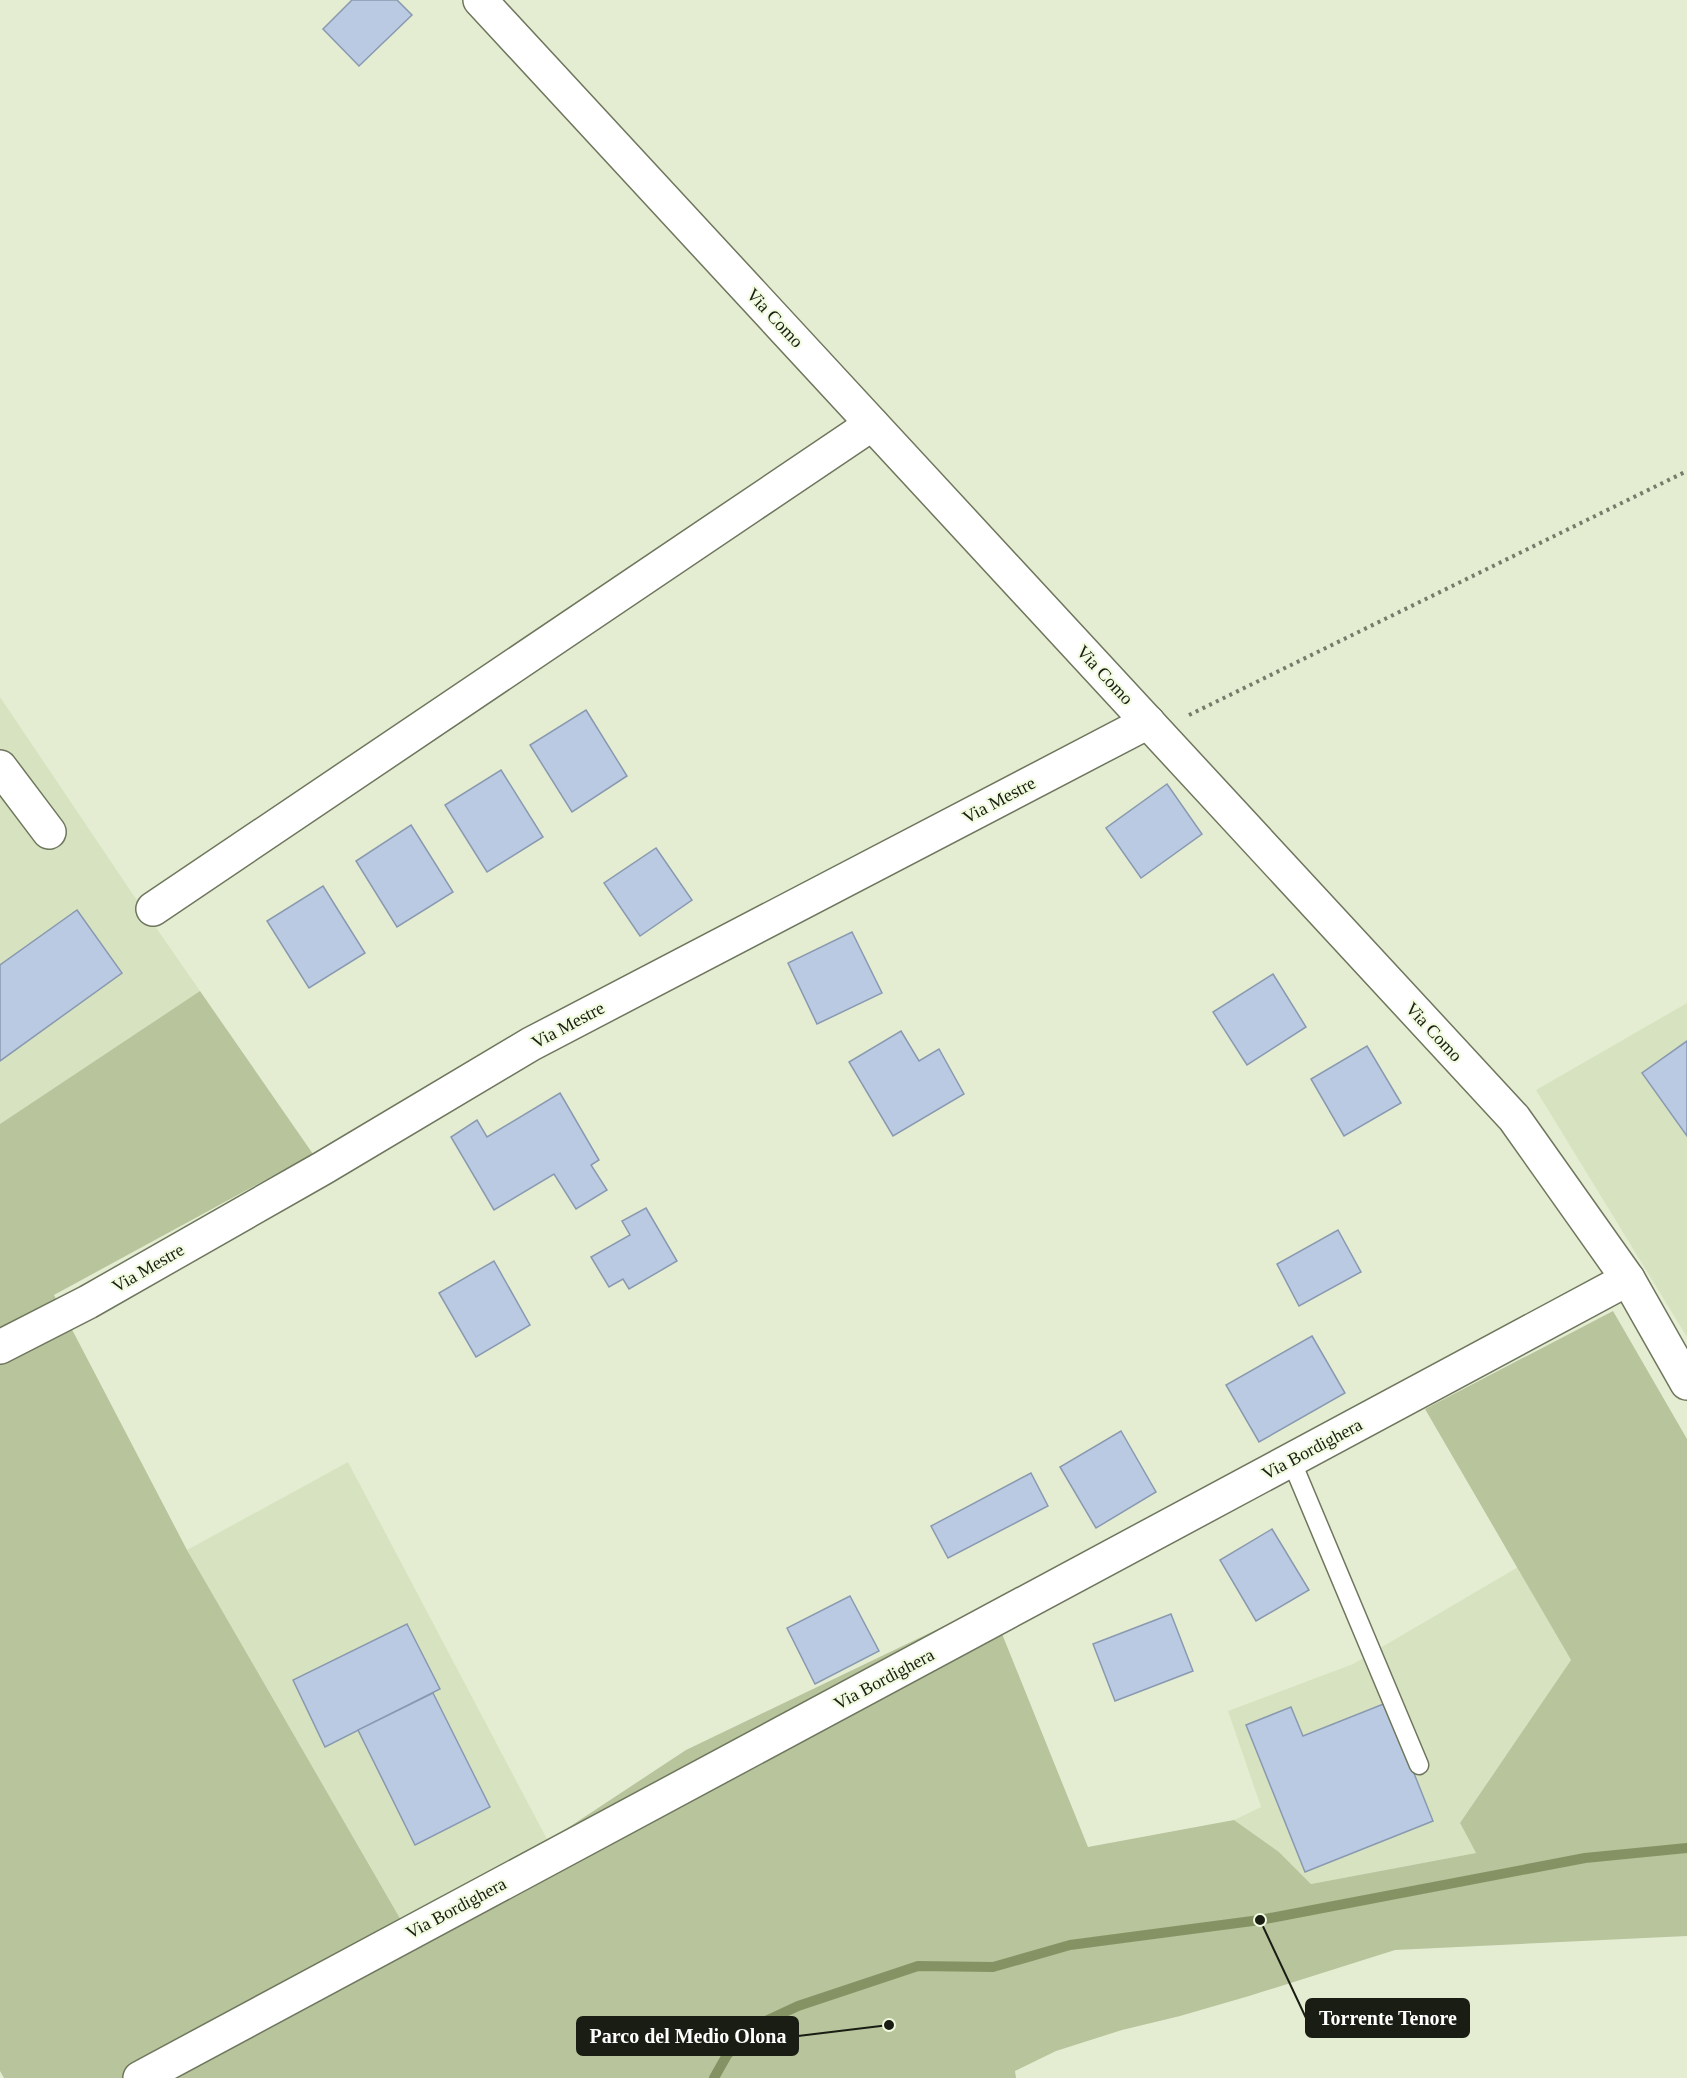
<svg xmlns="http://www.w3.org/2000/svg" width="1687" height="2078" font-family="'Times New Roman',serif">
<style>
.built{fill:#d7e3c0}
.green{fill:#b7c49c}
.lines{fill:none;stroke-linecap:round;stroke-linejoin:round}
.stream{stroke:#859364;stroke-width:10}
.building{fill:#b9cae2;stroke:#8999b0;stroke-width:1.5}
.service-casing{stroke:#6e765d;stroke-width:21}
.minor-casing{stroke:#6e765d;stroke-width:36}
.secondary-casing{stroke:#6e765d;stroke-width:36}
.path{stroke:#767c6a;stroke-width:4;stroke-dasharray:3 4.5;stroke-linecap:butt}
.service{stroke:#fff;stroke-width:18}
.minor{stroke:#fff;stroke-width:33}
.secondary{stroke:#fff;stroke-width:33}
.labels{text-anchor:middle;stroke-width:4.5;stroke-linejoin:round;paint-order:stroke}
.street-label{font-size:18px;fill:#1a1d13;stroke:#f1fbdf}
.leader{fill:none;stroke:#1a1d13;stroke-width:2}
.callout-dot{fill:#1a1d13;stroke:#f1fbdf;stroke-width:2}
.callout{fill:#1a1d13;stroke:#1a1d13;stroke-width:2}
.callout-label{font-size:20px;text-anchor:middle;font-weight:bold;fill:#fff}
</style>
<rect width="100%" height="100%" fill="#e4edd2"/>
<g class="built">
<polygon points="0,697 134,896 200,991 0,1124"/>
<polygon points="1687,1003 1687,1337 1536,1090"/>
<polygon points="348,1462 548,1841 405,1927 187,1550"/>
<polygon points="1518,1567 1571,1660 1460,1823 1476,1853 1311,1884 1279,1852 1234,1820 1261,1807 1228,1711 1353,1664"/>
</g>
<polygon class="green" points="200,991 313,1154 54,1295 187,1550 405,1927 548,1841 686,1750 990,1604 1088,1847 1234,1820 1279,1852 1311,1884 1476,1853 1460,1823 1571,1660 1425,1409 1613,1311 1687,1439 1687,1936 1395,1950 1249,1996 1180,2016 1122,2030 1056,2051 1015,2071 1016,2078 4,2078 0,2071 0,1124"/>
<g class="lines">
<polyline class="stream" points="714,2078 727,2055 755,2026 798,2006 918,1966 993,1967 1070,1945 1260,1920 1585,1858 1687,1848"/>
</g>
<g class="building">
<polygon points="352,0 397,0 412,15 359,66 323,29"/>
<polygon points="586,710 627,776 572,812 530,745"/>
<polygon points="501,770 543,837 487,872 445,805"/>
<polygon points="1167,784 1202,834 1141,878 1106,828"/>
<polygon points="411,825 453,892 397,927 356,861"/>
<polygon points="656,848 692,900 640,936 604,883"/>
<polygon points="323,886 365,953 309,988 267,921"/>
<polygon points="77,910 122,973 0,1061 0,965"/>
<polygon points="852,932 882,993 817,1024 788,963"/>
<polygon points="1273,974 1306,1027 1247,1065 1213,1012"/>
<polygon points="901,1031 919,1061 939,1049 964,1094 893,1136 849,1062"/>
<polygon points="1687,1041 1687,1136 1642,1073"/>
<polygon points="1367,1046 1401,1103 1344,1136 1311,1079"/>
<polygon points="560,1093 599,1160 591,1165 607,1190 576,1209 554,1174 494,1210 451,1137 477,1120 487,1137"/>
<polygon points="646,1208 677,1261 629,1289 623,1279 609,1287 591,1257 630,1235 622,1221"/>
<polygon points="1338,1230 1361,1272 1299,1306 1277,1264"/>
<polygon points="494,1261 530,1325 476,1357 439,1293"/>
<polygon points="1312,1336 1345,1393 1259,1442 1226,1385"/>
<polygon points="1121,1431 1156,1492 1096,1528 1060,1467"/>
<polygon points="1031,1473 1048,1506 948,1558 931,1526"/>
<polygon points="1272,1529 1309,1590 1256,1621 1220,1560"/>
<polygon points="850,1596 879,1651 815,1684 787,1628"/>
<polygon points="1171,1614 1193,1671 1115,1701 1093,1644"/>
<polygon points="407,1624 440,1689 325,1747 293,1680"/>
<polygon points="433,1693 490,1807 415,1845 358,1730"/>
<polygon points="1386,1703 1433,1821 1305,1872 1246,1725 1291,1707 1303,1736"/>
</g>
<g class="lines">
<g class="service-casing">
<polyline id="service" points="1291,1460 1419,1765"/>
</g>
<g class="minor-casing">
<g id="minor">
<polyline points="0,767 49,832"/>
<polyline points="153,909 872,424"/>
<polyline points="0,1347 88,1302 323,1168 531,1044 1148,722"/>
<polyline points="140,2078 1628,1279"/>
</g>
</g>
<g class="secondary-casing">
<polyline id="secondary" points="480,0 1514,1118 1628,1279 1687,1383"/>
</g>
<polyline class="path" points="1189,715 1687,471"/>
<use href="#service" class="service"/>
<use href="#minor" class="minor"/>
<use href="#secondary" class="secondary"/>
</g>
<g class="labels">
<g class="street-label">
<text transform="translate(775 318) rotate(47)" y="6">Via Como</text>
<text transform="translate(1105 675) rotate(47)" y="6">Via Como</text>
<text transform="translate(999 800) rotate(-28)" y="6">Via Mestre</text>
<text transform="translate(568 1025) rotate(-28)" y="6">Via Mestre</text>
<text transform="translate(1434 1032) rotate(47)" y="6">Via Como</text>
<text transform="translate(148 1268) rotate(-30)" y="6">Via Mestre</text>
<text transform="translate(1312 1449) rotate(-28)" y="6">Via Bordighera</text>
<text transform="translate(884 1679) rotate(-28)" y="6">Via Bordighera</text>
<text transform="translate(456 1908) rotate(-28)" y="6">Via Bordighera</text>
</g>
</g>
<path class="leader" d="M1260 1920L1306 2018M889 2025L798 2036"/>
<g class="callout-dot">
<circle cx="1260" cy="1920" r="6"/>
<circle cx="889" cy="2025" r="6"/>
</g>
<g class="callout">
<rect x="1306" y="1999" width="163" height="38" rx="6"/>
<rect x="577" y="2017" width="221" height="38" rx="6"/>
</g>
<g class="callout-label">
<text x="1388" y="2025">Torrente Tenore</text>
<text x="688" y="2043">Parco del Medio Olona</text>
</g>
</svg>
